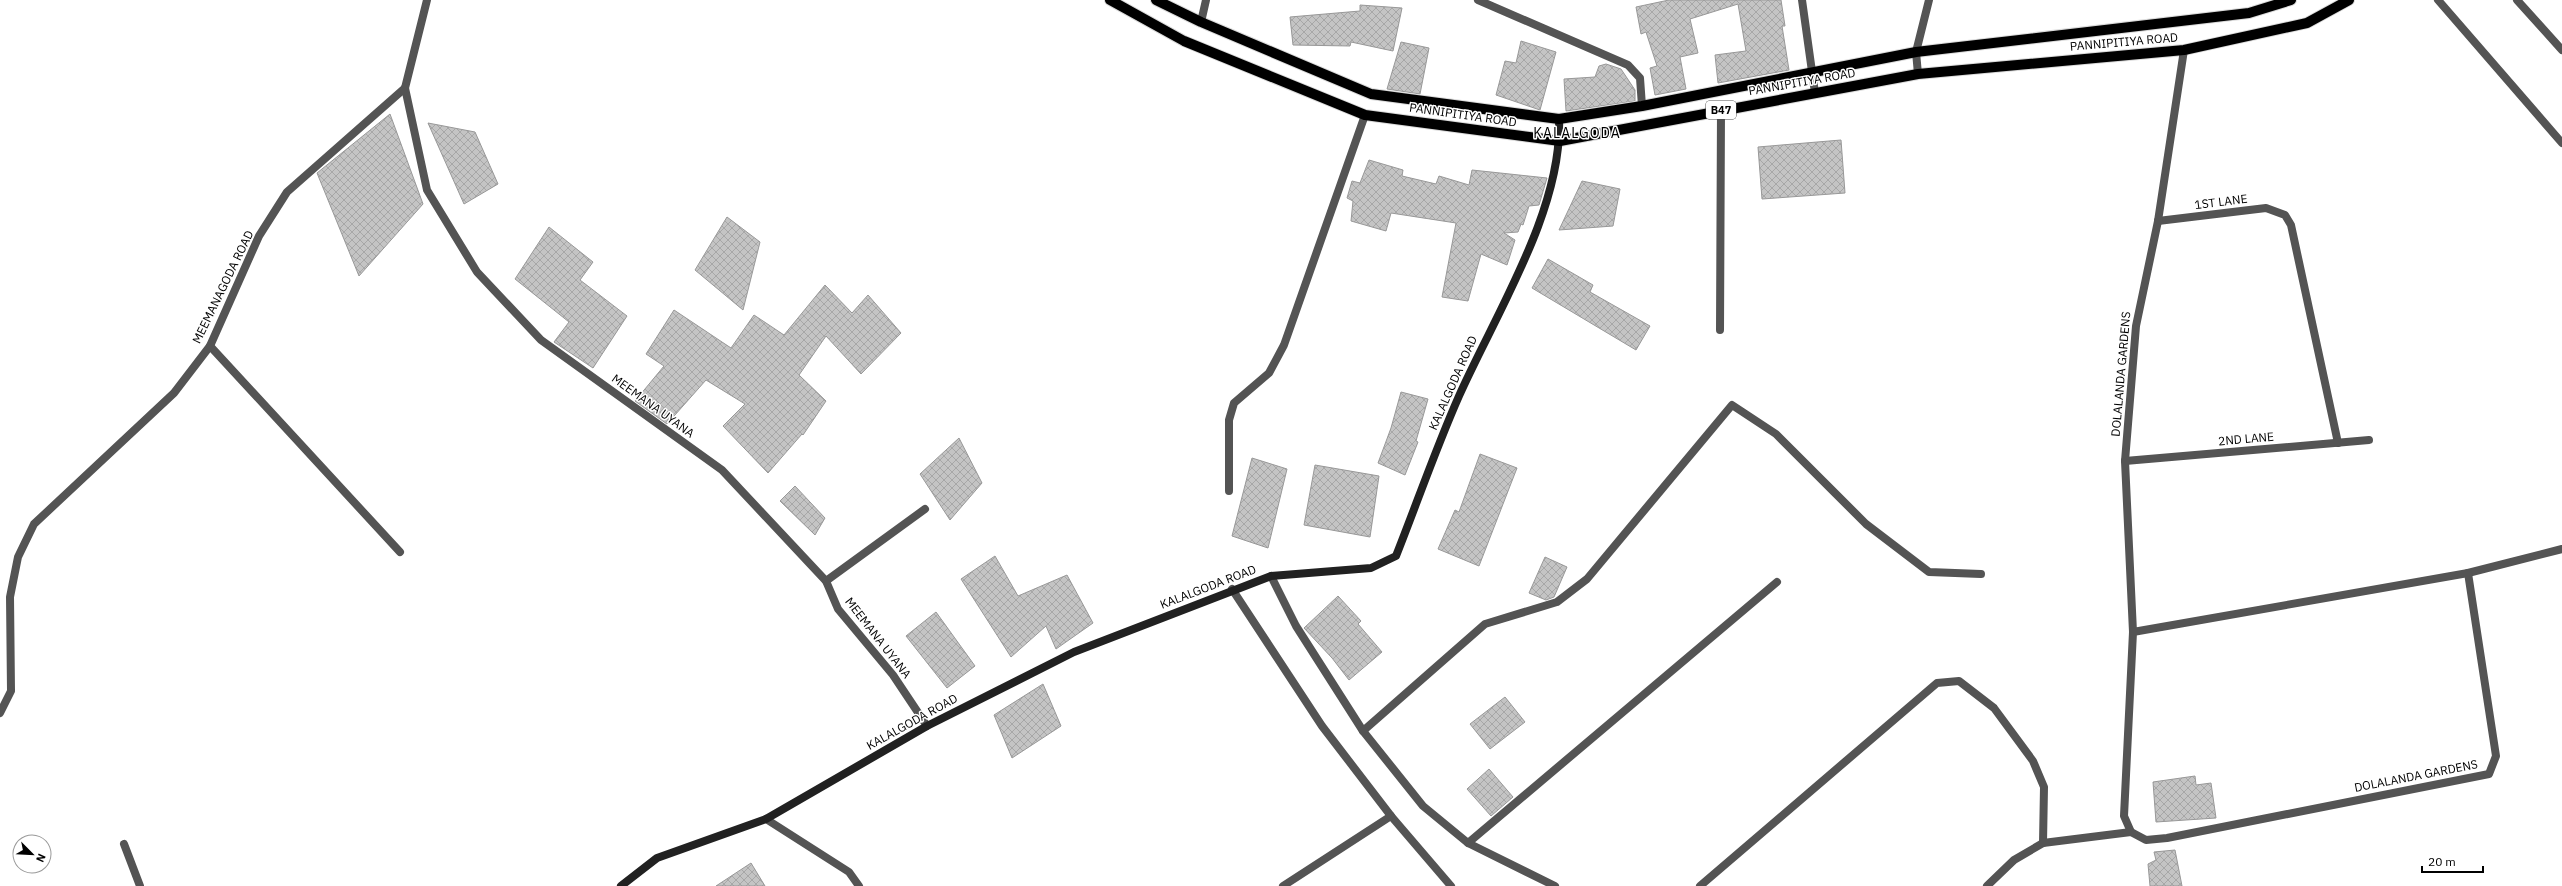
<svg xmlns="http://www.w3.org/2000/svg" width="2562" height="886" font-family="'IBM Plex Sans',sans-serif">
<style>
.building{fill:url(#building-cross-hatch);stroke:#989898}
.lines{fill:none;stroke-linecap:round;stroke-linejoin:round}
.primary-casing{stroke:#dbdbdb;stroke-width:12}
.street{stroke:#545454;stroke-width:8}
.secondary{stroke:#212121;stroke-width:8}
.primary{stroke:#000;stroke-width:10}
.labels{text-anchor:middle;stroke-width:3;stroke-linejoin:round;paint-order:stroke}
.shield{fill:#fff;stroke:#4c4c4c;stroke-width:1}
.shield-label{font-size:11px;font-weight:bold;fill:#000}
.street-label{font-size:12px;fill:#000;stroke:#fff}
.quarter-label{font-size:14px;letter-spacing:1px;fill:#000;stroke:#fff}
</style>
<defs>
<pattern id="building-cross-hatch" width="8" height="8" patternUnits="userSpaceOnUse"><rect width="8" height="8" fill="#c4c4c4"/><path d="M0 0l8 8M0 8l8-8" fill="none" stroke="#a7a7a7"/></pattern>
</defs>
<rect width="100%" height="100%" fill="#fff"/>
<g class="building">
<polygon points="1669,0 1781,0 1785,26 1782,26 1789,70 1718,83 1715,55 1746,51 1738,4 1690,19 1698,53 1680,57 1686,89 1655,95 1650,68 1657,66 1646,32 1641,34 1636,7"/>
<polygon points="1360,5 1402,8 1393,51 1351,42 1350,46 1293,45 1290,17 1360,11"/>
<polygon points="1521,41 1556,52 1540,110 1496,95 1505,61 1516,63"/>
<polygon points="1401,42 1429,48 1420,94 1387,89"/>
<polygon points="1606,64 1621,69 1635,90 1635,101 1566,111 1564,79 1595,77 1599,66"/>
<polygon points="390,114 423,204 359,276 317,173"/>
<polygon points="428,123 475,132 498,184 464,204"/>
<polygon points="1841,140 1845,193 1762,199 1758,147"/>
<polygon points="1369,160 1403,170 1402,176 1436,184 1439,176 1469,185 1472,170 1547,178 1539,205 1529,206 1523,225 1521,224 1518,232 1504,233 1515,240 1507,265 1481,254 1468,301 1442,297 1456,223 1391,213 1386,231 1351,221 1353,201 1347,198 1352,181 1360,183"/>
<polygon points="1582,181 1620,189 1613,226 1559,230"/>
<polygon points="727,217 760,242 743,310 695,270"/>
<polygon points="549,227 593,262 580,280 627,316 593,368 554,342 569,322 515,279"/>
<polygon points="1548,259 1593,285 1590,292 1650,326 1636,350 1532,288"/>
<polygon points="825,285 852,313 868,295 901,333 861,374 826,336 799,375 826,401 803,435 802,434 768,473 723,426 745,404 706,380 667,424 635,401 664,366 646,354 674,310 731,348 754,315 784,335"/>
<polygon points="1401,392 1428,399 1416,441 1418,442 1405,475 1378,463 1391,428"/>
<polygon points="959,438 982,483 950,520 920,474"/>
<polygon points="1480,454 1517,468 1479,566 1438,549 1455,510 1459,512"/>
<polygon points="1252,458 1287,469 1268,548 1232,536"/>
<polygon points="1315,465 1379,476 1370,537 1304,525"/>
<polygon points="795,486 825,518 815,535 780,501"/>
<polygon points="995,556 1018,596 1067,575 1093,623 1056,649 1046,626 1011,657 961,579"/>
<polygon points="1545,557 1567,567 1554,597 1546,600 1529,593"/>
<polygon points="1338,596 1361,621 1358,624 1382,652 1349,680 1332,658 1304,628"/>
<polygon points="936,612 975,666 947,688 906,636"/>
<polygon points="1043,684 1061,726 1012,758 994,715"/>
<polygon points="1505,697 1525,722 1490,749 1470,724"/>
<polygon points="1489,769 1513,797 1491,816 1467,789"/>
<polygon points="2195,776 2196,785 2211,783 2216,818 2156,822 2153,782"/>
<polygon points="2175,850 2182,886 2150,886 2148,864 2156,860 2154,852"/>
<polygon points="751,863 765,886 716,886"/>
</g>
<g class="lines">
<g class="primary-casing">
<g id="primary">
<polyline points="1110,0 1184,41 1365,115 1560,141 1918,74 2184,50 2307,23 2349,0"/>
<polyline points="1156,0 1201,22 1371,94 1559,119 1642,106 1916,52 2249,13 2291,0"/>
</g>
</g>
<g class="street">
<polyline points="1478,0 1628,65 1640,78 1642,106"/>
<polyline points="1802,0 1815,93"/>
<polyline points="2438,0 2562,143"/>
<polyline points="2517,0 2562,50"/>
<polyline points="1201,22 1206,0"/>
<polyline points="1918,74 1916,52 1929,0"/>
<polyline points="405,88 427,190 477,272 541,340 722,470 826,581 838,609 893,675 927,726"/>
<polyline points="2158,221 2266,208 2285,215 2291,225 2338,443"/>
<polyline points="1720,330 1721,110"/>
<polyline points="210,346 400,552"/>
<polyline points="2125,461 2369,440"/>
<polyline points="1229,491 1229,420 1234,403 1269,373 1284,345 1365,115"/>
<polyline points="2468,573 2562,549"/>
<polyline points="1271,576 1296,626 1363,731 1423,806 1468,843 1555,886"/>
<polyline points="826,581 925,509"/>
<polyline points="1232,589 1322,726 1391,816 1451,886"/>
<polyline points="2133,632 2468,573 2496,756 2489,774 2167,838 2146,840 2131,832 2124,816 2133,632 2125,461 2136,326 2158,221 2184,50"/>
<polyline points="0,713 11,691 10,597 18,557 34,524 174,393 210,346 259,236 287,192 405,88 427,0"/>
<polyline points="1363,731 1485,624 1557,602 1587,579 1732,405 1776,434 1866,524 1929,572 1981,574"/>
<polyline points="766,819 849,872 859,886"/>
<polyline points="1468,843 1777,582"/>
<polyline points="124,844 140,886"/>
<polyline points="1283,886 1391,816"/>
<polyline points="1700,886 1937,683 1959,681 1994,708 2033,761 2044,787 2043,843"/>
<polyline points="1987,886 2014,860 2043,843 2131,832"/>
</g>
<path class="secondary" d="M621,886L657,858L766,819L927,726L1074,652L1271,576L1371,568L1396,556C1417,503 1436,448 1459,396C1495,315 1563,209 1559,119"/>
<use href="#primary" class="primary"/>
</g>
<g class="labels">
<rect class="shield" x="1706" y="101" width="30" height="18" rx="3"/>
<g class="shield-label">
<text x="1721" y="114">B47</text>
</g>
<g class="street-label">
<text transform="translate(2124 42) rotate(-5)" y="4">PANNIPITIYA ROAD</text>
<text transform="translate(1802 82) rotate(-10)" y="4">PANNIPITIYA ROAD</text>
<text transform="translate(1463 115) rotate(8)" y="4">PANNIPITIYA ROAD</text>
<text transform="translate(2221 202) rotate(-7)" y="4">1ST LANE</text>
<text transform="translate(223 287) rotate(-64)" y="4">MEEMANAGODA ROAD</text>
<text transform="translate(2121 374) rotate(-85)" y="4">DOLALANDA GARDENS</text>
<text transform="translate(1453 383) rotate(-66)" y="4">KALALGODA ROAD</text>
<text transform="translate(653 406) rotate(36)" y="4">MEEMANA UYANA</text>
<text transform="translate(2246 439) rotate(-5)" y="4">2ND LANE</text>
<text transform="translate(1208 587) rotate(-21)" y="4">KALALGODA ROAD</text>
<text transform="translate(878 638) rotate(52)" y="4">MEEMANA UYANA</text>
<text transform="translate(912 722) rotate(-29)" y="4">KALALGODA ROAD</text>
<text transform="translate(2416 776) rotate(-11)" y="4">DOLALANDA GARDENS</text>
</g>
<g class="quarter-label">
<text x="1577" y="138">KALALGODA</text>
</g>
</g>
<g transform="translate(32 854) rotate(114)"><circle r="19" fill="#ffffff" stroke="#999999"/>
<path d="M0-3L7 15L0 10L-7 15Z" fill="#000000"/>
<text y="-6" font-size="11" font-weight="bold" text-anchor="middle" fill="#000000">N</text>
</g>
<path d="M2422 866v6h61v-6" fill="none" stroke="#000000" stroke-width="2"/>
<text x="2428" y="866" font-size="12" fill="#000000" stroke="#ffffff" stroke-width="3" paint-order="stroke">20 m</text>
</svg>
